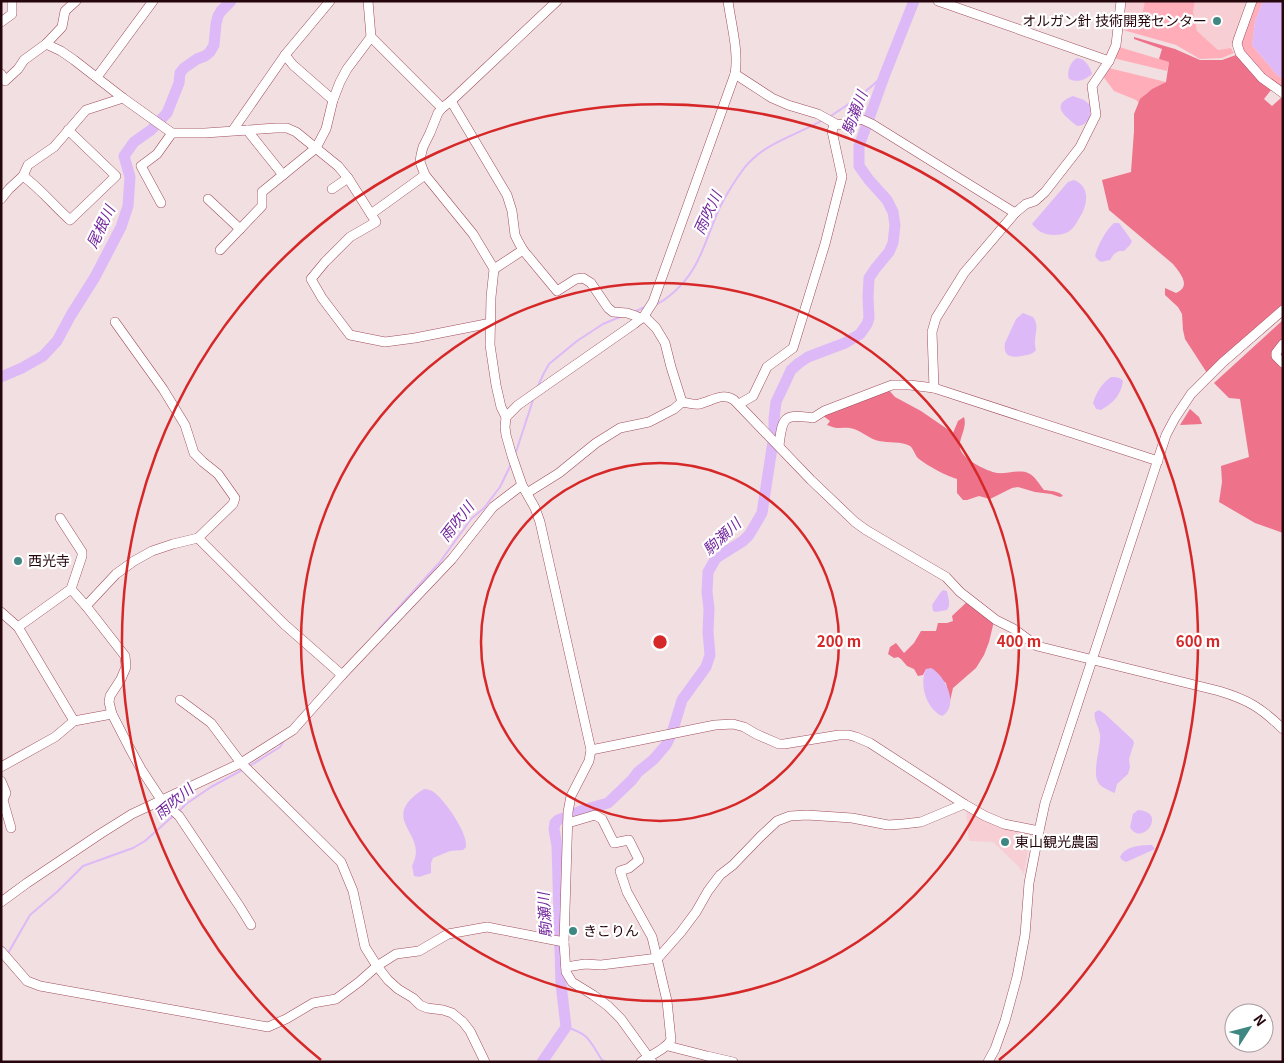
<svg xmlns="http://www.w3.org/2000/svg" width="1284" height="1063" font-family="Georgia,'Noto Sans JP',serif">
<style>
.built{fill:#f7ced3}
.green{fill:#ffaeb9}
.forest{fill:#ed728a}
.water{fill:#ddbaf7}
.lines{fill:none;stroke-linecap:round;stroke-linejoin:round}
.stream{stroke:#ddbaf7;stroke-width:2}
.river{stroke:#ddbaf7;stroke-width:11}
.minor-casing{stroke:#a04e5d;stroke-width:10}
.minor{stroke:#fff;stroke-width:9}
.ring{fill:none;stroke:#d62828;stroke-width:2.5}
.poi-dot{fill:#3f8782;stroke:#fff;stroke-width:2}
.labels{text-anchor:middle;stroke-width:4.5;stroke-linejoin:round;paint-order:stroke}
.poi-label{font-size:14px;fill:#26060d;stroke:#fff;text-anchor:start}
.water-label{font-size:15px;font-style:italic;fill:#73279d;stroke:#fff}
.centre{fill:#d62828;stroke:#fff;stroke-width:2.5}
.ring-label{font-size:15px;text-anchor:middle;font-weight:bold;fill:#d62828;stroke:#fff;stroke-width:4.5;stroke-linejoin:round;paint-order:stroke}
</style>
<rect width="100%" height="100%" fill="#f2dfe1"/>
<g class="built">
<polygon points="1124,1 1145,1 1143,10 1143,22 1134,20 1123,30 1120,29"/>
<polygon points="1195,1 1246,1 1231,48 1218,50 1197,31 1193,11"/>
<polygon points="966,809 1031,833 1024,874 1018,866 993,842 969,841"/>
</g>
<g class="green">
<polygon points="1145,1 1195,1 1193,11 1197,31 1218,50 1231,48 1234,53 1222,58 1200,59 1176,45 1123,30 1134,20 1142,21 1143,10"/>
<polygon points="1256,1 1263,1 1255,21 1252,45 1277,75 1283,79 1283,90 1275,85 1244,52 1241,44"/>
<path d="M1119,47L1169,62L1167,71L1113,58L1109,68L1166,82C1156,87 1144,92 1139,103L1136,100L1114,91L1102,75Z"/>
</g>
<g class="forest">
<path d="M1134,37L1175,49L1200,60H1222L1236,55L1260,81L1271,90L1264,99L1272,106L1282,97L1283,98V304L1207,373L1185,339L1183,330L1182,314L1178,307L1165,295V288L1176,293C1192,286 1180,273 1173,264L1109,210L1102,180L1131,172L1134,131V114L1140,99L1152,89L1166,82L1169,62L1159,59L1162,49L1134,39Z"/>
<polygon points="1283,320 1283,533 1255,523 1219,502 1222,482 1221,466 1249,457 1240,399 1229,398 1214,383"/>
<path d="M887,388L895,397L921,411L953,433L958,421L964,417C968,429 956,441 961,451C966,461 987,471 997,473C1007,474 1020,469 1028,473C1035,476 1039,484 1044,490C1051,491 1059,491 1063,496L1060,497L1051,494L1035,492L1018,487L1012,488L990,499L979,496L967,500H963L957,493V479C946,476 928,466 919,459C915,456 914,449 910,446C902,441 888,443 879,441C869,439 861,430 850,428C840,427 839,430 827,425L830,421L822,415Z"/>
<polygon points="1190,409 1199,417 1202,424 1180,425"/>
<polygon points="968,601 994,621 989,642 984,655 976,668 953,688 950,701 946,683 926,669 923,675 918,676 914,669 907,666 901,659 898,657 894,658 888,654 890,647 896,643 904,653 914,643 921,631 936,631 938,623 947,623 953,621 952,616"/>
</g>
<g class="water">
<polygon points="1263,1 1283,1 1283,79 1277,75 1252,45 1255,21"/>
<path d="M1077,58C1085,58 1090,67 1092,74C1085,80 1078,83 1069,79C1066,72 1071,61 1077,58Z"/>
<path d="M1073,96L1084,100L1090,105V117C1087,122 1084,126 1077,126C1065,116 1049,105 1073,96Z"/>
<path d="M1074,180C1092,187 1087,208 1078,220C1076,224 1073,229 1068,232C1061,236 1048,236 1041,232C1038,231 1035,227 1032,224L1068,182Z"/>
<path d="M1114,223H1119L1132,241L1130,245L1124,251H1119L1114,254L1110,260C1102,261 1101,265 1095,256C1098,245 1105,231 1114,223Z"/>
<path d="M1023,313L1033,317C1041,328 1032,336 1036,350C1032,355 1027,355 1021,356C1010,358 1003,356 1005,343L1016,319Z"/>
<path d="M1111,377C1116,377 1120,377 1123,381C1121,395 1113,403 1101,410L1096,409L1093,403C1096,393 1102,383 1111,377Z"/>
<polygon points="943,590 947,591 949,601 949,606 947,610 936,612 933,611 932,605 940,593"/>
<path d="M931,668C945,675 960,706 942,716C926,709 919,684 926,669Z"/>
<path d="M1099,710L1105,714L1133,740L1134,743L1129,759L1130,767L1128,774L1117,784L1115,792L1114,793C1109,790 1100,787 1098,782C1092,771 1101,747 1100,735C1099,726 1093,720 1095,712Z"/>
<path d="M424,789C428,789 431,790 435,793C446,802 468,833 466,847L463,850L450,851L433,858L431,863V873L419,877L414,876L412,866C431,833 375,820 424,789Z"/>
<path d="M1138,810C1169,812 1141,848 1130,827L1133,814Z"/>
<path d="M1152,845L1155,849L1126,862L1122,860L1120,857C1125,846 1141,845 1152,845Z"/>
</g>
<g class="lines">
<g class="stream">
<path d="M829,117C850,104 868,91 885,74"/>
<path d="M655,305C660,303 664,300 668,297C699,274 704,243 719,209C726,195 735,180 745,167C766,142 795,136 823,120"/>
<polyline points="634,312 645,307"/>
<polyline points="537,388 544,373 549,364 577,341 603,324 622,316"/>
<polyline points="515,455 533,400"/>
<polyline points="379,629 440,562 471,519 484,508 500,487 511,464"/>
<polyline points="248,767 280,747 285,739"/>
<polyline points="179,811 186,804 211,787 244,769"/>
<polyline points="7,955 30,915 58,891 83,866 133,848 145,841 173,816"/>
<path d="M566,1027C589,1034 589,1040 602,1060L606,1062"/>
</g>
<g class="river">
<polyline points="1,377 22,368 43,356 57,341 71,315 95,277 121,227 128,206 130,177 124,156 134,142 151,130 167,113 179,83 180,73 184,68 197,59 205,56 210,52 214,45 216,24 218,16 221,11 231,1"/>
<polyline points="542,1062 566,1027 561,984 557,846 554,829 555,823 558,820 583,810 608,803 632,780 638,772 653,760 666,745 672,733 682,700 706,667 710,655 708,632 709,609 707,592 708,572 716,558 743,541 749,535 762,513 774,435 774,419 776,402 785,383 791,370 799,363 808,357 845,343 860,334 867,324 869,318 868,297 869,278 875,269 889,252 893,243 895,225 893,212 887,200 869,180 859,166 859,146 885,74 914,1"/>
</g>
<g class="minor-casing">
<g id="minor">
<polyline points="368,1 371,37 442,108"/>
<polyline points="557,1 451,101 442,108 438,113 430,133 423,147 421,155 420,162 425,175 473,234 494,269 491,297 490,345 496,385 501,407 506,417 505,427 506,435 512,456 522,485 535,508 540,522 591,750 589,761 571,796 568,812 564,942 566,972 572,982 593,995 608,1006 621,1019 652,1062"/>
<polyline points="938,1 1109,61"/>
<polyline points="1252,1 1238,40 1237,44 1240,53 1262,78 1283,93"/>
<polyline points="1,22 12,14 12,1"/>
<polyline points="46,44 61,51 74,60 123,98 172,133 205,133 276,128 287,128 296,132 338,166 348,178 376,222 350,237 325,262 311,279 322,298 350,335 385,342 415,338 491,323"/>
<polyline points="285,55 293,65 333,100"/>
<polyline points="1,74 5,81 18,69 24,60 46,44 62,27 65,11 76,1"/>
<polyline points="735,74 772,98 788,105 818,114 836,124 845,125 861,119 872,124 1015,213"/>
<polyline points="97,77 153,1"/>
<polyline points="451,101 507,195 512,211 515,235 519,243 523,250 557,291 576,279 583,278 591,283 608,308 613,312 627,313 636,316 641,319"/>
<polyline points="233,130 285,55 330,1"/>
<polyline points="247,130 283,175"/>
<path d="M23,176C41,189 54,206 70,220L116,176L68,130"/>
<polyline points="332,189 348,178"/>
<polyline points="1,199 9,189 23,176 28,165 54,147 86,110 123,98"/>
<polyline points="208,199 240,229"/>
<polyline points="161,203 141,166 157,154 172,133"/>
<polyline points="371,214 425,175"/>
<polyline points="220,250 262,206 262,192 316,148 326,129 333,100 340,82 347,69 371,37"/>
<polyline points="494,269 523,250"/>
<polyline points="644,316 656,328 665,343 671,367 682,402"/>
<polyline points="1283,344 1276,353 1276,356 1283,363"/>
<polyline points="934,388 932,332 936,318 964,273 1015,213 1026,204 1035,201 1045,192 1080,147 1096,115 1092,86 1109,61 1116,45 1121,1"/>
<polyline points="739,404 753,396 767,367 793,348 825,244 842,177 832,131 834,126 832,122"/>
<path d="M506,417L518,405L634,324L644,316L653,302L735,74C739,52 731,24 728,1"/>
<path d="M779,446C782,418 783,413 813,418L824,411L892,385H910L934,388L1158,461"/>
<path d="M527,493L559,473L596,443L620,428L649,422L674,409L682,402C688,403 694,405 699,404C712,401 722,392 734,400L811,480L855,522L866,530L946,577L960,592L996,620L1014,629L1037,646L1219,691C1249,700 1261,708 1283,729"/>
<polyline points="60,518 82,552 82,556 71,589"/>
<polyline points="198,538 284,624 342,675"/>
<polyline points="86,606 116,574 134,561 152,551 173,544 198,538 233,504 235,498 218,474 203,462 194,453 185,425 163,389 115,322"/>
<polyline points="1,612 18,627 74,721"/>
<polyline points="18,627 71,589 86,606 125,656 126,667 121,679 110,696 109,702 112,714 129,747 141,769 162,801 179,816 240,907 251,925"/>
<polyline points="180,700 211,723 241,763 341,862 353,891 365,947 377,966 388,980 398,989 413,998 420,1005 427,1008 443,1010 452,1013 463,1022 470,1031 485,1062"/>
<polyline points="591,750 715,725 733,724 744,727 756,734 779,744 784,744 839,735 849,735 856,737 870,743 964,804 985,816 1004,824 1039,831"/>
<polyline points="1,767 55,737 74,721 112,714"/>
<polyline points="1,781 6,793 3,800 11,828"/>
<path d="M568,823L595,815L602,819L614,843L629,840L639,860L629,868L620,871L627,892L652,937L667,1001L671,1040C665,1050 650,1055 641,1062"/>
<polyline points="1,902 27,883 100,834 132,814 241,763 293,730 342,675 452,559 493,507 522,485"/>
<polyline points="1,951 27,981 40,986 268,1027 286,1019 313,1003 336,999 359,982 377,966 396,954 419,951 448,934 487,927 564,942"/>
<polyline points="566,967 585,964 601,965 658,958 681,932 696,912 708,891 720,875 733,865 760,837 777,821 790,816 807,815 852,818 888,825 903,824 921,822 964,804"/>
<polyline points="668,1046 707,1056 733,1062"/>
<polyline points="988,1062 995,1049 1005,1021 1017,977 1025,935 1029,883 1039,831 1045,803 1166,435 1175,418 1191,394 1222,363 1283,310"/>
</g>
</g>
<use href="#minor" class="minor"/>
</g>
<g class="ring">
<circle cx="660" cy="642" r="179"/>
<circle cx="660" cy="642" r="359"/>
<path d="M321 1060A538 538 0 1 1 999 1060"/>
</g>
<g class="poi-dot">
<circle cx="1217" cy="21" r="5"/>
<circle cx="18" cy="561" r="5"/>
<circle cx="1005" cy="842" r="5"/>
<circle cx="573" cy="931" r="5"/>
</g>
<g class="labels">
<g class="poi-label">
<text x="1207" y="26" text-anchor="end">オルガン針 技術開発センター</text>
<text x="28" y="566">西光寺</text>
<text x="1015" y="847">東山観光農園</text>
<text x="583" y="936">きこりん</text>
</g>
<g class="water-label">
<text transform="translate(855 113) rotate(-69)" y="5">駒瀬川</text>
<text transform="translate(708 213) rotate(-65)" y="5">雨吹川</text>
<text transform="translate(101 227) rotate(-64)" y="5">尾根川</text>
<text transform="translate(457 522) rotate(-52)" y="5">雨吹川</text>
<text transform="translate(722 537) rotate(-43)" y="5">駒瀬川</text>
<text transform="translate(174 802) rotate(-40)" y="5">雨吹川</text>
<text transform="translate(545 915) rotate(-93)" y="5">駒瀬川</text>
</g>
</g>
<circle cx="660" cy="642" r="8" class="centre"/>
<g class="ring-label">
<text x="839" y="647">200 m</text>
<text x="1019" y="647">400 m</text>
<text x="1198" y="647">600 m</text>
</g>
<rect width="1284" height="1063" fill="none" stroke="#26060d" stroke-width="5"/>
<g transform="translate(1249 1028) rotate(54)"><circle r="24" fill="#ffffff" stroke="#a89b9e"/>
<path d="M0-4L9 19L0 12L-9 19Z" fill="#3f8782"/>
<text y="-8" font-size="14" font-weight="bold" text-anchor="middle" fill="#26060d">N</text>
</g>
</svg>
